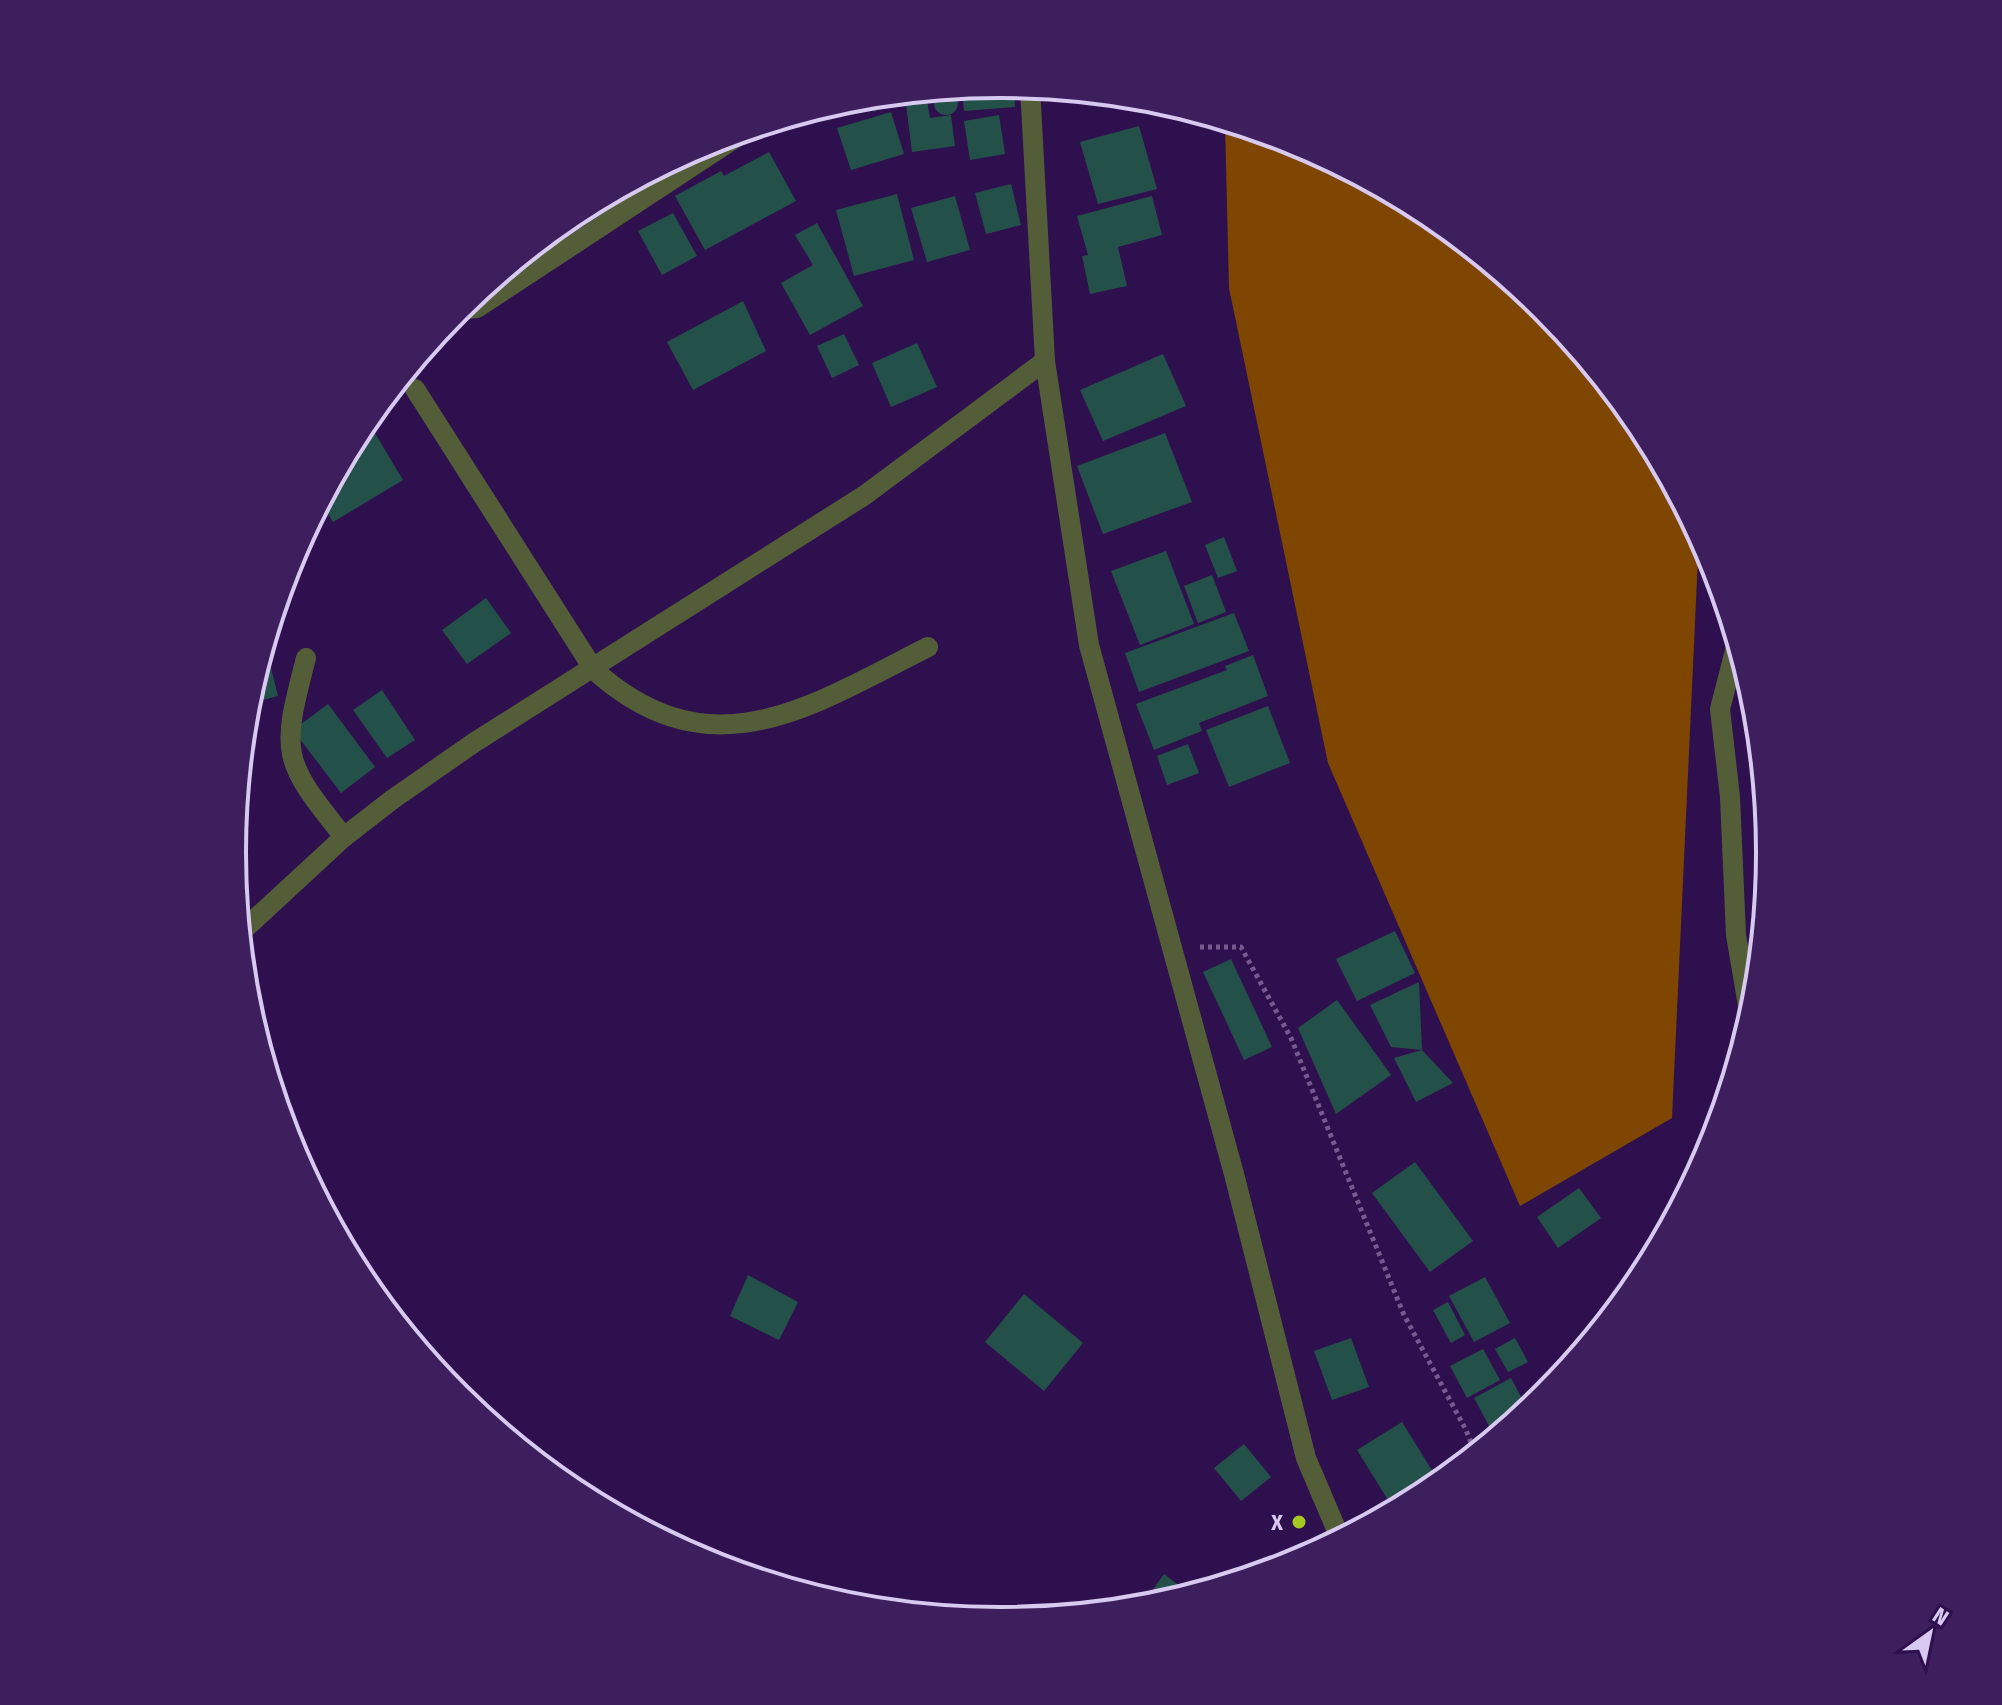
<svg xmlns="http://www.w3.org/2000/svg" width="2002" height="1705" font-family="'Fira Sans Condensed',sans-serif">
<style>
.forest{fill:#7e4601}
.building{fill:#235049}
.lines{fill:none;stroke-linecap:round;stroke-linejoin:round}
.path{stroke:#735b90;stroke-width:5;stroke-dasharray:4 4;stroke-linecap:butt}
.minor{stroke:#535e38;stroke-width:20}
.poi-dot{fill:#a6c821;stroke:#2f104f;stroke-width:3}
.labels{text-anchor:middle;stroke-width:6;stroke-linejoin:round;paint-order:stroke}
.poi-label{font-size:22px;font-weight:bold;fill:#d7c9f0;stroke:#2f104f;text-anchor:end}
.rim{fill:none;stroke:#d7c9f0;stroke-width:4}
</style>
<rect width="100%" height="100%" fill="#2f104f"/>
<polygon class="forest" points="1225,121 1296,143 1428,214 1545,309 1640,426 1699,536 1672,1118 1520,1206 1328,763 1229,288"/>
<g class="building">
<polygon points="1001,84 1014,85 1015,107 964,111 962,88"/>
<circle cx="946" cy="103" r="12"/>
<polygon points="904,94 874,112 865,97 866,97"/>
<polygon points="926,94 930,118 951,115 955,146 912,152 905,96"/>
<polygon points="891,112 904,154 851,170 837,128"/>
<polygon points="999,115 1005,154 970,160 964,121"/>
<polygon points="1139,126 1157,189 1098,204 1080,142"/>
<polygon points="769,152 796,201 705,250 675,196 721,171 724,176"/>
<polygon points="1011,184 1021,225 986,234 975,193"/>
<polygon points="897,194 914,260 854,276 836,210"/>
<polygon points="955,196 970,250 927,262 911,208"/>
<polygon points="1152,196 1162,235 1118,247 1127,286 1090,294 1082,256 1088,255 1077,216"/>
<polygon points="673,213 697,256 662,275 638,231"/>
<polygon points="817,223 863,306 810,335 781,283 813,265 795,235"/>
<polygon points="743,301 766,351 693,390 667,342"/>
<polygon points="844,334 859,365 832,378 817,346"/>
<polygon points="917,343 937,387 891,407 872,363"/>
<polygon points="1163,354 1186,406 1103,441 1080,390"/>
<polygon points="373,430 403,480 333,522 321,502 353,442"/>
<polygon points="1165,433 1192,502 1103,534 1077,466"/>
<polygon points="1224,537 1237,571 1218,578 1205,545"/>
<polygon points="1166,551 1194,624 1140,645 1111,571"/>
<polygon points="1212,575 1226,612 1198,623 1184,586"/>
<polygon points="486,598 511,633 467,664 442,630"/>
<polygon points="1234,613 1249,651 1139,692 1125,653"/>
<polygon points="1253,655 1268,696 1199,723 1202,731 1154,750 1136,704 1227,670 1225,666"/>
<polygon points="268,656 278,696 247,704 261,657"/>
<polygon points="382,690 415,740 387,758 353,710"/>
<polygon points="328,704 375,767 341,793 293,730"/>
<polygon points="1268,706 1290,763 1229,787 1206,730"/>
<polygon points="1188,744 1199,773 1167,785 1157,756"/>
<polygon points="1395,931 1415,973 1357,1001 1336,959"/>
<polygon points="1231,959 1272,1047 1244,1060 1203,972"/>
<polygon points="1419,982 1422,1050 1391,1047 1370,1005"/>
<polygon points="1337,1000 1391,1075 1336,1114 1298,1028"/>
<polygon points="1422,1050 1453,1083 1416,1102 1394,1058"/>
<polygon points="1415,1162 1473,1241 1430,1272 1372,1193"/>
<polygon points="1579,1188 1601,1218 1558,1248 1537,1217"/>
<polygon points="748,1275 798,1302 779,1340 730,1316"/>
<polygon points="1485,1277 1510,1323 1474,1342 1449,1296"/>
<polygon points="1024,1294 1083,1343 1044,1391 985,1342"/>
<polygon points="1448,1302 1465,1335 1451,1343 1433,1310"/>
<polygon points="1351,1338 1369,1387 1332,1400 1314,1351"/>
<polygon points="1515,1338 1528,1362 1508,1372 1495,1349"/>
<polygon points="1483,1349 1500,1380 1467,1398 1450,1366"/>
<polygon points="1511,1378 1528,1410 1495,1437 1474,1398"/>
<polygon points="1402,1422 1433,1472 1388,1500 1357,1450"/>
<polygon points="1244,1444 1271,1477 1241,1501 1214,1468"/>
<polygon points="1164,1574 1190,1594 1156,1605 1147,1598"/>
</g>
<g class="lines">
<polyline class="path" points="1200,947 1241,947 1291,1038 1404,1315 1466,1430 1475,1453"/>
<g class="minor">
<polyline points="1030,87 1045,361 1089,645 1234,1174 1306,1458 1340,1538"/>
<polyline points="457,310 477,308 746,131"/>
<path d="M415,389L594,670C711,775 811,706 928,647"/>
<polyline points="1737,643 1720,709 1730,797 1736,935 1750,1017"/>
<path d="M306,658C281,754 281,759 344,837"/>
<polyline points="240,933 344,837 393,799 475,742 865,495 1045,361"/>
</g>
</g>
<circle class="poi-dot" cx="1299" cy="1522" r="8"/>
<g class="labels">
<g class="poi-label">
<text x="1283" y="1530">X</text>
</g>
</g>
<path d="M0 0H2002V1705H0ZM1000 98H1002A754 754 0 0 1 1756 852V853A754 754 0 0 1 1002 1607H1000A754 754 0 0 1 246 853V852A754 754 0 0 1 1000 98Z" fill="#3c1f5c" fill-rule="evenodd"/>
<path class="rim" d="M1000 98H1002A754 754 0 0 1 1756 852V853A754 754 0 0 1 1002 1607H1000A754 754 0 0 1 246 853V852A754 754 0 0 1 1000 98Z"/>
<g transform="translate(1930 1633) rotate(33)" stroke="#2f104f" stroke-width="6" paint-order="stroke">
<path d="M0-6L14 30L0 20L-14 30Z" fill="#d7c9f0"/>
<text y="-12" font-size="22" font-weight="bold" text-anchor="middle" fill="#d7c9f0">N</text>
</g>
</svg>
